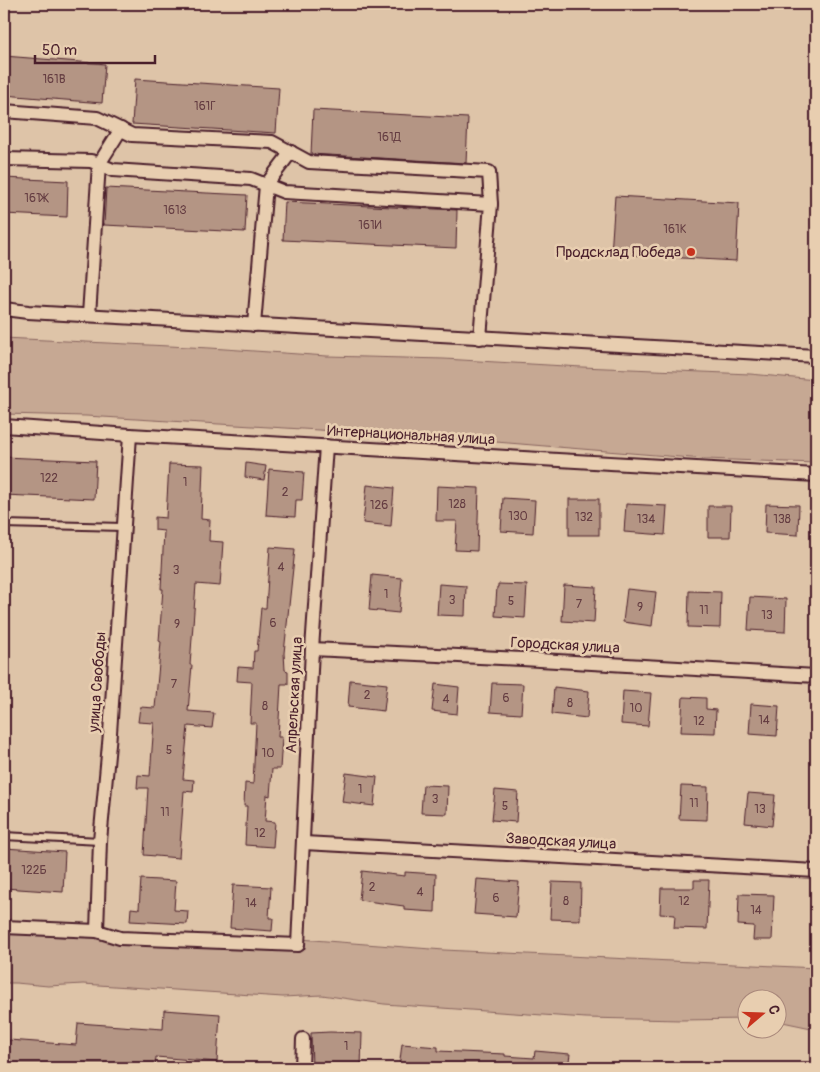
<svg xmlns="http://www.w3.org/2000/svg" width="820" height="1072" font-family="Pangolin,sans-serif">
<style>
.green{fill:#c6a893;stroke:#88645f}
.building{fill:#b49584;stroke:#4a1f2b}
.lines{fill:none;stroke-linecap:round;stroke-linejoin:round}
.lane-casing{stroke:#4a1f2b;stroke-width:10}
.street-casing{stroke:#4a1f2b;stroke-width:16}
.lane{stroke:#e8ceb0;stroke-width:6}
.street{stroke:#e8ceb0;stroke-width:12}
.poi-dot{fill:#c8321e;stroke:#e8ceb0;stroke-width:2}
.labels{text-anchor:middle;stroke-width:5;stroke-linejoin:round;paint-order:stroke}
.number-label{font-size:12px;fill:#643c41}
.poi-label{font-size:15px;fill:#4a1f2b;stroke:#e8ceb0;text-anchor:end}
.street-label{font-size:15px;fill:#4a1f2b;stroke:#e8ceb0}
</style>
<rect width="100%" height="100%" fill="#dec4a8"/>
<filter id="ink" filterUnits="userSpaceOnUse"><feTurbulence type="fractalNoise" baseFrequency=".02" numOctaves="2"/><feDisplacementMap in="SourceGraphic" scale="10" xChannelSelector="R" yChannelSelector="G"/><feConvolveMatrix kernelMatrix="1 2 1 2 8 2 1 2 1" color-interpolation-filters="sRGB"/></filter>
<g filter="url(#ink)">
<g class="green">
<polygon points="4,338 210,348 327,356 444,359 582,367 750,374 816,380 816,463 704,459 435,437 86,416 4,414"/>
<polygon points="115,931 151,934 287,938 444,950 816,968 816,1029 778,1021 778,1000 748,1000 747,1019 681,1020 586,1018 384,1004 322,995 283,997 83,984 48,986 16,983 4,983 4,933 66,937"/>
</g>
<g class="building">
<polygon points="4,56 105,64 102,103 4,95"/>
<polygon points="135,79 279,88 276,133 132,124"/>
<polygon points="313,110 468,118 466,163 311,154"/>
<polygon points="4,178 68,181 67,217 4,214"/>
<polygon points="106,188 247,195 245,232 104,225"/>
<polygon points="615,196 739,203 736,261 611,254"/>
<polygon points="285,202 457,210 456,248 283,240"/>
<polygon points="4,457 96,461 94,499 4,495"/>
<polygon points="246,463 266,466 264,480 245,477"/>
<polygon points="169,464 203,465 201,519 210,520 209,541 223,542 220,586 196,584 190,665 192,665 188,711 214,713 212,728 188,726 183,779 194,780 193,792 184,791 179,858 144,855 148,788 137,788 138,775 150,776 154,723 138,722 140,707 155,708 161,642 159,641 163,589 161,589 164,531 155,530 155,517 166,518"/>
<polygon points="269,469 304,472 302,500 296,500 295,517 266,515"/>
<polygon points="367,485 394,488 391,526 363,523"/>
<polygon points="437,486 479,488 477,551 455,550 457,521 436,521"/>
<polygon points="503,498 535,500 533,533 501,531"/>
<rect x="569" y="499" width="30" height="36"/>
<polygon points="626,504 667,506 665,535 624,532"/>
<polygon points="766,504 799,505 798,535 765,533"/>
<polygon points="708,506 731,506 730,537 708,537"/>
<polygon points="270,547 295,549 284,653 285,670 288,671 288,684 281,684 278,737 282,737 280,769 272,769 270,796 267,795 265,821 275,822 273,847 245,845 247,806 244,806 245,783 253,784 256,723 250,723 252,682 237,681 238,667 253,668 254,651 257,651 261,608 266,608"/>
<polygon points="372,575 402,578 399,613 369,610"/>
<polygon points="439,584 466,586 465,616 437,615"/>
<polygon points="498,584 527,585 525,618 495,616 497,587 498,587"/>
<polygon points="564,585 596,587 594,623 562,621"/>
<polygon points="627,589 656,592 652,626 623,622"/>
<polygon points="689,591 721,592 720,628 688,627"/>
<polygon points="750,597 786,599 785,632 748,630"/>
<polygon points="350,680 387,684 384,711 348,707"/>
<polygon points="492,683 523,684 521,714 490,712"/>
<polygon points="435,684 459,687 457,714 432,711"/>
<polygon points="554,687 589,691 587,718 552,714"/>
<polygon points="623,691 651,693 648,726 621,724"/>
<polygon points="683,697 706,698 706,709 716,710 715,733 681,732"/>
<polygon points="751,704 779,706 777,736 749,734"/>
<polygon points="346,773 377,777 374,806 342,802"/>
<polygon points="423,785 448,786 447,814 421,813"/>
<polygon points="681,786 708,787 707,820 679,819"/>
<polygon points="495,790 518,792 516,822 492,820"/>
<polygon points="748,793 775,795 772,826 745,823"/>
<polygon points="4,848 65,852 63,892 4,888"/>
<polygon points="362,871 405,876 405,872 436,874 435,912 404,910 404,906 359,900"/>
<polygon points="141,879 176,881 174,910 188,911 187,924 130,921 131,908 139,909"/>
<polygon points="477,879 519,882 516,917 474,914"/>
<polygon points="694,880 709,880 707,929 674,928 675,915 660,914 661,888 694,888"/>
<polygon points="552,882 581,883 580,920 550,919"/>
<polygon points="233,885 271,887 269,918 273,918 272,931 230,928"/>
<polygon points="739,894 774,895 772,940 753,940 754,926 738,925"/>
<polygon points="164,1010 220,1014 217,1062 156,1057 155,1068 7,1068 9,1040 76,1045 78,1023 163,1029"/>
<polygon points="330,1032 362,1033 361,1068 325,1067 325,1068 312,1068 311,1033"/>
<polygon points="402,1044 438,1047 438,1051 505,1054 505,1056 534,1058 535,1051 570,1054 568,1068 399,1068"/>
</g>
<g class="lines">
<g class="lane-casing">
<g id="lane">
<polyline points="4,524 123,527"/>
<polyline points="4,836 100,841"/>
</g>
</g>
<g class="street-casing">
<g id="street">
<polyline points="4,111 97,118 132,135 272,142 309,162 489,172 491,204"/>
<polyline points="4,159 91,161 113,170 251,179 284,192 491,204 480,338"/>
<polyline points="4,309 28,312 816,356"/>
<polyline points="89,315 99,164 121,129"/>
<polyline points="254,325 266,185 291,152"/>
<polyline points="4,426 130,435 816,475"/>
<polyline points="312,649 522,659 816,676"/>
<polyline points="304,843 816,871"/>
<polyline points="4,927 97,931 120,938 298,945 312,649 326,446"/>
<polyline points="97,931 100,841 110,733 130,435"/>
<polyline points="302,1068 303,1039"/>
</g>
</g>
<use href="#lane" class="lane"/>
<use href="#street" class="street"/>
</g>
</g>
<circle class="poi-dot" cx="691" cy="252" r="5"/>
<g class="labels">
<g class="number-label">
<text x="54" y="83">161В</text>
<text x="205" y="110">161Г</text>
<text x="389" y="141">161Д</text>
<text x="36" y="202">161Ж</text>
<text x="175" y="214">161З</text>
<text x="370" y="229">161И</text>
<text x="675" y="233">161К</text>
<text x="49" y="482">122</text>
<text x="185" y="486">1</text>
<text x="285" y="496">2</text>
<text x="457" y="508">128</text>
<text x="379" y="509">126</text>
<text x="518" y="520">130</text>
<text x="584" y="521">132</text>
<text x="646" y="523">134</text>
<text x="782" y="523">138</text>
<text x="281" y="571">4</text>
<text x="176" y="574">3</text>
<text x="386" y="598">1</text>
<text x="452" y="604">3</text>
<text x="511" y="605">5</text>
<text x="579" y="608">7</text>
<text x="640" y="611">9</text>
<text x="704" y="614">11</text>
<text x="767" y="619">13</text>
<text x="273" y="627">6</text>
<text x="177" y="628">9</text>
<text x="174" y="688">7</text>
<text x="367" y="699">2</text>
<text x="506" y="702">6</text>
<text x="446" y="703">4</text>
<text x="570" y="707">8</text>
<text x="265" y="710">8</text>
<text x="636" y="712">10</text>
<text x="764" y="724">14</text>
<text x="699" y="725">12</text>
<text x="169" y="754">5</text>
<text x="268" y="757">10</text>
<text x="360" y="793">1</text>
<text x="435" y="803">3</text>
<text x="694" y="807">11</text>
<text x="505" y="810">5</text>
<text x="760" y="813">13</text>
<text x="165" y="816">11</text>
<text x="260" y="837">12</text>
<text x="34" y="874">122Б</text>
<text x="372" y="891">2</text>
<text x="420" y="896">4</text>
<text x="496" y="902">6</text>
<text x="566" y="905">8</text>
<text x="684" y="905">12</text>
<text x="251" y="907">14</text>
<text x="756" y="914">14</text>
<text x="346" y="1050">1</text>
</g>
<g class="poi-label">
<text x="681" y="257">Продсклад Победа</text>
</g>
<g class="street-label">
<text transform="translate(411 435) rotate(3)" y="5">Интернациональная улица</text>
<text transform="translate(565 645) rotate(3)" y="5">Городская улица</text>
<text transform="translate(97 682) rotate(-86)" y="5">улица Свободы</text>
<text transform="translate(294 695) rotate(-87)" y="5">Апрельская улица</text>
<text transform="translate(561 841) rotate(3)" y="5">Заводская улица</text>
</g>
</g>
<rect width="820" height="1072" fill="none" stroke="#e8ceb0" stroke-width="20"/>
<rect x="10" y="10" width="800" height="1052" fill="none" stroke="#4a1f2b" stroke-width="2" filter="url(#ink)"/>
<g transform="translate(762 1014) rotate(71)"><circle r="24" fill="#e8ceb0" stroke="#a9887b"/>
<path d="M0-4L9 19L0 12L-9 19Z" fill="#c8321e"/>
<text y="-8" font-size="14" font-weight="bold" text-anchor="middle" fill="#4a1f2b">С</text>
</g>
<path d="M35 55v8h120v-8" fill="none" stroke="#4a1f2b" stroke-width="2.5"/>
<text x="42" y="55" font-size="15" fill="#4a1f2b" stroke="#e8ceb0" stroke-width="4" paint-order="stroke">50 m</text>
</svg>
